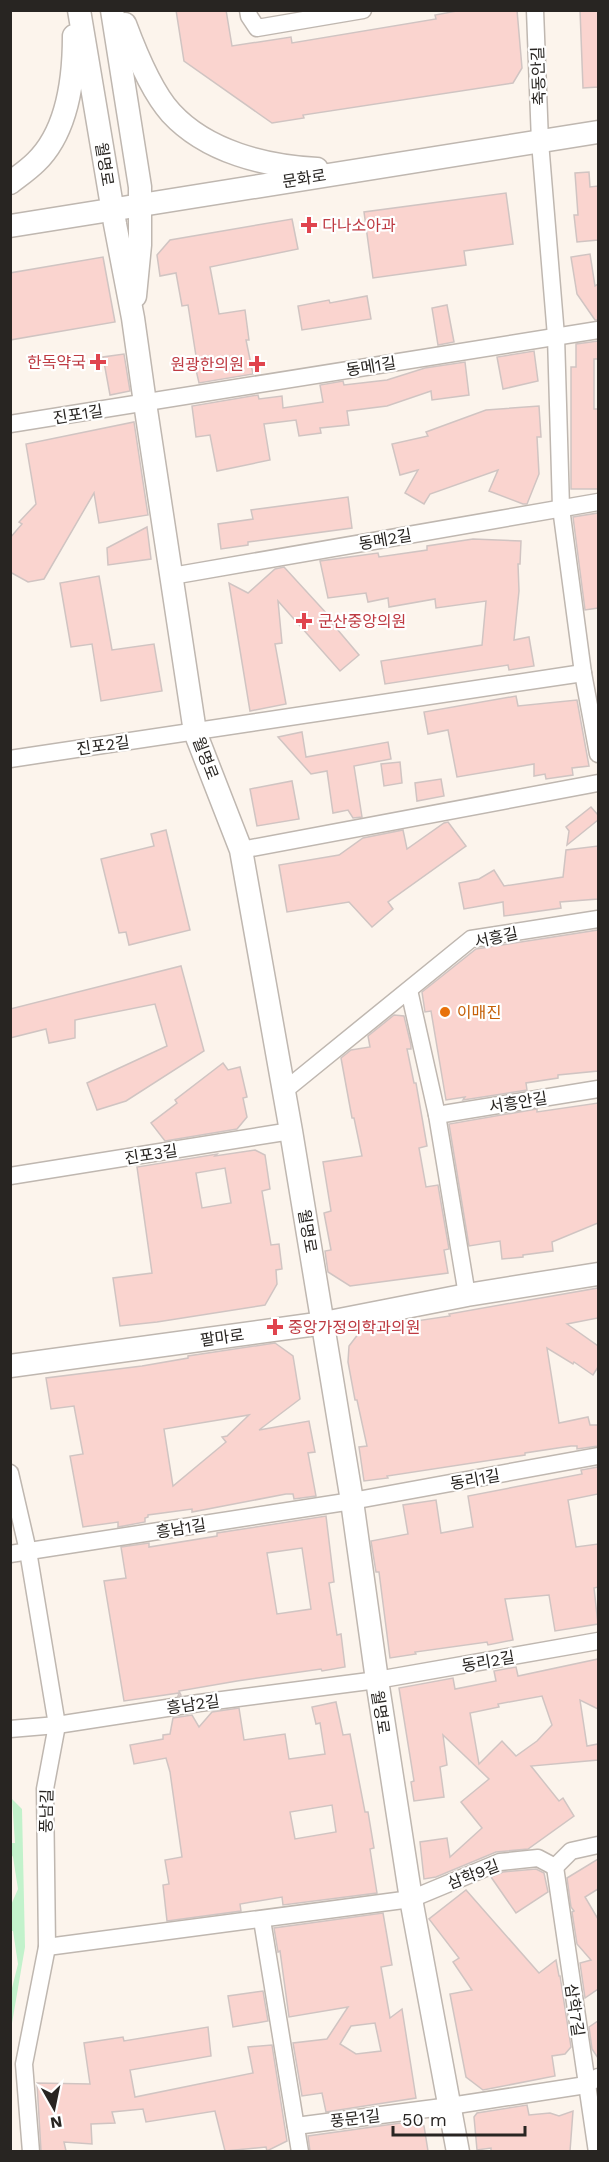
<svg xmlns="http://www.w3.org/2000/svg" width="609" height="2162" font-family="'Work Sans','Noto Sans KR',sans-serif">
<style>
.green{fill:#c2f2cb}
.building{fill:#fad4cf;stroke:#d0c4c2;stroke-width:1.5;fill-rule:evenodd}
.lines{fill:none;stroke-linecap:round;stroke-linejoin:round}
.street-casing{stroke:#bfb7b0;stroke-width:19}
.secondary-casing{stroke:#bfb7b0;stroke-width:25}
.street{stroke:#fff;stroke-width:16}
.secondary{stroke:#fff;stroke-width:22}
.health-dot{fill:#e0444e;stroke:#fff;stroke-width:2}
.food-dot{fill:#e8710a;stroke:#fff;stroke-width:2}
.labels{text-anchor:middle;stroke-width:4.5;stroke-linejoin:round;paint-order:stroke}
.street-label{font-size:16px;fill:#282522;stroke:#fff}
.health-label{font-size:16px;fill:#be3a42;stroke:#fff;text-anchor:start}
.food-label{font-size:16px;fill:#c56008;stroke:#fff;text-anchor:start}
</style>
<rect width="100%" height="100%" fill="#fcf4ec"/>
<polygon class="green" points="12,1799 22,1809 25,1947 11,2029 11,1992 18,1964 13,1931 10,1931 11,1905 18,1889 13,1857 11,1854 11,1843 15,1843"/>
<g class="building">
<polygon points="176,10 226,10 232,46 291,37 292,43 436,19 435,15 462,10 517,10 522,68 513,83 303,115 304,118 272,123 184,61"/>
<polygon points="580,10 598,10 598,87 583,88"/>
<polygon points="589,172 590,187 598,186 598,240 577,242 574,215 578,215 575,173"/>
<polygon points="506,193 513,244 464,251 466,265 373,278 364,212"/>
<polygon points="292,219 298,249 210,267 219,314 245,310 249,340 246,340 253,374 199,383 193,357 196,356 188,305 182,306 176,273 160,276 157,255 170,240"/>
<polygon points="590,254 595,286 598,284 598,320 595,320 577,294 571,257"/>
<polygon points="103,257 115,322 10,340 10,273"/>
<polygon points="367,296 371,319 302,330 298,306 329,300 330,303"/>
<polygon points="447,305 454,342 438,345 432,308"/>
<polygon points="598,341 598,359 594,359 594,409 598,409 598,489 571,489 571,367 576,367 576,344"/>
<polygon points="534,351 538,381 503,389 497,357"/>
<polygon points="124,354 130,391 110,395 103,357"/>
<polygon points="465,362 469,395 432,400 431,391 387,406 347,411 349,425 320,428 321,433 299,436 296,420 264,424 270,460 217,471 210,435 196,437 192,406 258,395 259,399 282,396 283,408 323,402 320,385 343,381 344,385 387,380 425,368"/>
<polygon points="539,406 541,437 537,437 539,474 527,504 523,504 489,491 498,470 430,494 424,504 405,493 418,470 400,475 392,444 428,436 426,432 486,410"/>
<polygon points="134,422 148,515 99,523 94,493 44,579 28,582 10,572 10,538 22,524 19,522 36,504 26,444"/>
<polygon points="348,497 352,528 248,542 248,545 221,549 218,524 253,519 251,510"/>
<polygon points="598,513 598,608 585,610 573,517"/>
<polygon points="147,527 151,559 108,565 107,548"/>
<polygon points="473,539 521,541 520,564 518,564 519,591 514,640 529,637 534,666 509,670 508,665 385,684 381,661 482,645 486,601 436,608 435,599 389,607 388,598 368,602 366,593 328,598 320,561 378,553 379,557 427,550 427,546"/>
<polygon points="284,567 328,615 326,616 359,655 340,671 278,601 282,643 275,644 286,704 250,711 229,583 248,593 275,569"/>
<polygon points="99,576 112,650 154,644 162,691 101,701 92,644 71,647 60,583"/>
<polygon points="516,696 518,706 577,700 589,766 572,768 573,775 546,779 545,774 534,776 534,764 457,777 448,730 428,734 424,712"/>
<polygon points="302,732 306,757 388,742 391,759 354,766 362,817 353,818 348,810 333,813 327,771 311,774 278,737"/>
<polygon points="400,762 402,783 384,786 381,764"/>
<polygon points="441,779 444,796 417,801 415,783"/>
<polygon points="292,781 299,819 257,826 250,789"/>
<polygon points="591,807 598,815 598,820 567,845 569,831 566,827"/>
<polygon points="448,822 466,846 388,902 393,909 372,927 349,902 287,912 279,865 339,855 363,838 403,830 407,849 444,823"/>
<polygon points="166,830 190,930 129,945 126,932 119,933 101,859 154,846 151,834"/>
<polygon points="598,846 598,899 560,902 561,908 504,916 503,902 464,909 459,883 479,879 494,870 504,886 563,877 566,850"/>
<polygon points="598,930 598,1071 558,1075 558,1078 526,1083 527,1090 463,1100 465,1097 446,1100 431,1011 425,1012 422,992 476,949"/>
<polygon points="181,966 204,1051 126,1101 97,1110 87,1083 167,1046 155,1004 75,1020 75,1038 49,1043 46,1029 10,1038 10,1009"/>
<polygon points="394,1015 404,1016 411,1045 411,1049 407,1049 414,1083 416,1083 427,1146 419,1148 426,1187 438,1185 449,1249 444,1250 448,1273 350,1286 328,1272 325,1251 331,1250 324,1213 331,1211 323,1162 362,1156 354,1118 352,1118 341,1058 351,1050 370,1047 368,1036"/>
<polygon points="223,1063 228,1070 240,1067 247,1097 243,1098 247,1117 237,1129 165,1141 151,1123 177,1103 175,1100"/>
<polygon points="598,1103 598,1223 552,1242 553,1251 523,1255 523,1257 502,1259 500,1241 469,1246 449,1124 537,1109 537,1112"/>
<path d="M255,1150L265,1155L270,1189L262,1191L271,1245L279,1244L282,1269L276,1270L277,1284L265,1305L157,1322L120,1326L113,1278L152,1273L137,1167L217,1154L215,1156ZM225,1168L231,1203L202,1208L196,1173Z"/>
<polygon points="598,1288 598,1318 567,1324 598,1346 598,1367 593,1375 574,1362 573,1364 547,1348 559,1423 588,1417 590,1425 598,1425 598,1446 577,1449 577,1446 571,1446 525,1453 525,1455 387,1476 388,1478 364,1481 359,1447 367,1446 357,1400 355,1400 348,1362 349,1346 362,1329 403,1321 403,1323 450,1316 449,1314"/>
<path d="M275,1343L293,1356L300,1399L259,1430L309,1421L315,1452L308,1453L316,1496L294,1499L293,1494H286L192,1512V1509L148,1515V1517L145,1518V1522L118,1527V1522L83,1527L70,1456L83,1454L74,1406L51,1409L46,1378L142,1366L188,1358V1356ZM249,1415L227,1436L222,1437L226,1442L173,1486L164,1429Z"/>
<polygon points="598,1467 598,1494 568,1500 576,1547 598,1544 598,1587 594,1588 598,1624 555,1631 549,1595 505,1599 513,1640 488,1645 487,1642 415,1652 416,1654 390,1658 379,1572 376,1572 371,1541 408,1534 403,1505 436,1500 441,1533 473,1527 468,1496 582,1474 581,1470"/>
<path d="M326,1516L334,1582L329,1583L337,1635L341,1634L345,1667L322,1671L321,1669L237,1681L179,1691L181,1695L178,1696L179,1693L124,1701L104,1581L126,1578L121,1547L149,1543V1547L217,1536V1533ZM302,1548L311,1609L277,1614L267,1553Z"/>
<path d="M598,1659V1709L580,1700L587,1746L598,1744V1760L531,1766L559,1801L563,1798L574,1816L528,1849L496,1852L436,1877L424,1879L420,1842L447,1838L450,1857L482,1828L461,1802L489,1779L443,1735L447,1765L440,1767L444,1797L414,1801L411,1782L414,1781L399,1688L453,1678L455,1689L496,1681L494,1671L516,1667L518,1676ZM542,1696L552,1725L537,1741L516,1756L502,1741L479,1764L470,1713L499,1707L498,1704Z"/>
<path d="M336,1702L343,1735L350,1734L365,1812H368L374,1848L370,1849L377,1893L283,1905L282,1897L240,1904L241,1911L167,1921L163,1885L169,1884L165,1860L182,1857L170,1772L166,1758L134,1764L130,1745L163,1739V1735L170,1734L173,1718L192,1715L199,1727L212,1712L239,1708L244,1740L285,1734L289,1759L325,1754L320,1723L316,1724L312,1707ZM332,1805L336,1832L295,1839L290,1812Z"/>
<polygon points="598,1859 598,1889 585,1897 598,1919 598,1989 585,1998 580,1963 591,1960 577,1944 572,1912 574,1911 571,1907 567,1878"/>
<polygon points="536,1869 544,1873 548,1892 516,1913 491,1877 503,1872"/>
<polygon points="466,1890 539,1973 556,1960 559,1976 560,1976 571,2047 565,2054 552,2056 555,2076 483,2090 466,2077 450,1994 472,1990 453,1962 459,1958 429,1919"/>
<path d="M383,1913L392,1965L381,1967L390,2018L402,2009L416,2098L326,2112L322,2093L302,2096L293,2043L327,2039L348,2007L289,2017L280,1951L278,1952L274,1928ZM375,2023L381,2051L356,2054L340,2044L351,2026Z"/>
<polygon points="263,1991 268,2021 233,2027 228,1996"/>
<polygon points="598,2021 598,2058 592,2049 589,2027"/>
<polygon points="208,2027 211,2056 130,2070 135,2097 253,2073 248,2047 272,2045 287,2141 267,2151 266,2147 225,2151 215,2111 146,2122 143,2109 112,2112 115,2123 91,2124 92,2144 64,2142 66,2151 41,2151 37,2083 90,2084 84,2043 123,2037 124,2041"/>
<polygon points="527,2105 529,2115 550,2113 559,2116 573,2111 570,2151 491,2151 491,2148 477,2150 474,2117 477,2113"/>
<polygon points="415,2121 424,2126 428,2151 310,2151 308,2136"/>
</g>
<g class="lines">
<g class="street-casing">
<g id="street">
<polyline points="248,10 249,16 257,28 363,10"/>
<polyline points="535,10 540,142 556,336 561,508 583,673 598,754"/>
<polyline points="10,424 598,330"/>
<polyline points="172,576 598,502"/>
<polyline points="10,759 583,673"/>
<polyline points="241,850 598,783"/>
<polyline points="409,990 437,1115 467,1295"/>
<polyline points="284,1091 471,939 598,919"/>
<polyline points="437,1115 598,1089"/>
<polyline points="10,1176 291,1131"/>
<polyline points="10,1473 28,1551 57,1725 45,1789 47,1947 24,2064 31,2152"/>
<polyline points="10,1554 352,1501 598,1456"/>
<polyline points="10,1729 57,1725 199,1703 377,1680 598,1641"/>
<polyline points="555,1867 597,2152"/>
<polyline points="555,1867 571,1851 598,1845"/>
<polyline points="262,1920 300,2152"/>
<polyline points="47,1947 411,1899 500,1862 538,1858 555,1867"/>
<polyline points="296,2126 450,2106 586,2085 598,2077"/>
</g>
</g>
<g class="secondary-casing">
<g id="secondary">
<polyline points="79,10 115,224 133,318 145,403 195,732 241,850 291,1131 352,1501 377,1680 411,1899 458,2152"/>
<polyline points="112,10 140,187 140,245 135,296"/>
<path d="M125,24C135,51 151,91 171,113C207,152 265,166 317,169"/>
<path d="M10,183C19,176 28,170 36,162C68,131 74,78 74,36"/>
<polyline points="10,226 598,132"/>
<polyline points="10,1366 324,1323 467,1295 598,1274"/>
</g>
</g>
<use href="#street" class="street"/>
<use href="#secondary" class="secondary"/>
</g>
<g class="health-dot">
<path d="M306 216h6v6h6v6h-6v6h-6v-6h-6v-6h6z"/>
<path d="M95 353h6v6h6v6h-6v6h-6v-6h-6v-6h6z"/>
<path d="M254 355h6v6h6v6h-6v6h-6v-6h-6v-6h6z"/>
<path d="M301 612h6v6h6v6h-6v6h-6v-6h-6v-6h6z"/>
<path d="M272 1318h6v6h6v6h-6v6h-6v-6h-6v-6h6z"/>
</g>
<circle class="food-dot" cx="445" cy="1012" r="6"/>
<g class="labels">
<g class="street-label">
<text transform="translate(538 76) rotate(-92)" y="6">축동안길</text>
<text transform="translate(105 164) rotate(81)" y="6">월명로</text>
<text transform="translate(304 178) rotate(-9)" y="6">문화로</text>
<text transform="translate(371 366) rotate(-9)" y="6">동메1길</text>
<text transform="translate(78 414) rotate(-9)" y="6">진포1길</text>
<text transform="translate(385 539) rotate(-10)" y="6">동메2길</text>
<text transform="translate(103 745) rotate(-8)" y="6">진포2길</text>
<text transform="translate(206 758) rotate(69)" y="6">월명로</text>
<text transform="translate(496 937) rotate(-12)" y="6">서흥길</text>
<text transform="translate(518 1102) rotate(-9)" y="6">서흥안길</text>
<text transform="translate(151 1154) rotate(-9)" y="6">진포3길</text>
<text transform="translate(308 1231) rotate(80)" y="6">월명로</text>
<text transform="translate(222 1337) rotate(-8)" y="6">팔마로</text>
<text transform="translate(475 1479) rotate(-10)" y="6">동리1길</text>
<text transform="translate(181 1528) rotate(-9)" y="6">흥남1길</text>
<text transform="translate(488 1661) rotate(-10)" y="6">동리2길</text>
<text transform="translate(193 1704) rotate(-8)" y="6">흥남2길</text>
<text transform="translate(381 1712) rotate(81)" y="6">월명로</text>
<text transform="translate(46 1811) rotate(-89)" y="6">풍남길</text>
<text transform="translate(473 1874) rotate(-21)" y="6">삼학9길</text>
<text transform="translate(575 2010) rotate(82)" y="6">삼학7길</text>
<text transform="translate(355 2118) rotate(-7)" y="6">풍문1길</text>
</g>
<g class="health-label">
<text x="322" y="231">다나소아과</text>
<text x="86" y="368" text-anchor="end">한독약국</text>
<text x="244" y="370" text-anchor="end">원광한의원</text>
<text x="318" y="627">군산중앙의원</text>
<text x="288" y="1333">중앙가정의학과의원</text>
</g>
<g class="food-label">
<text x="457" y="1018">이매진</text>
</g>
</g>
<rect width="609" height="2162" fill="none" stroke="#282522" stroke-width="24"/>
<g transform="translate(54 2108) rotate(171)" stroke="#ffffff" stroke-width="4.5" paint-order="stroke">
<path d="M0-4.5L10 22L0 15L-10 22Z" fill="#282522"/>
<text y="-9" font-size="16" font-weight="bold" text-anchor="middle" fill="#282522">N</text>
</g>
<path d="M393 2126v9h132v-9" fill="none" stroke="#282522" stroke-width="3"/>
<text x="402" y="2126" font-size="18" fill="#282522" stroke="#ffffff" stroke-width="4.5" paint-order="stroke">50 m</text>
</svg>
